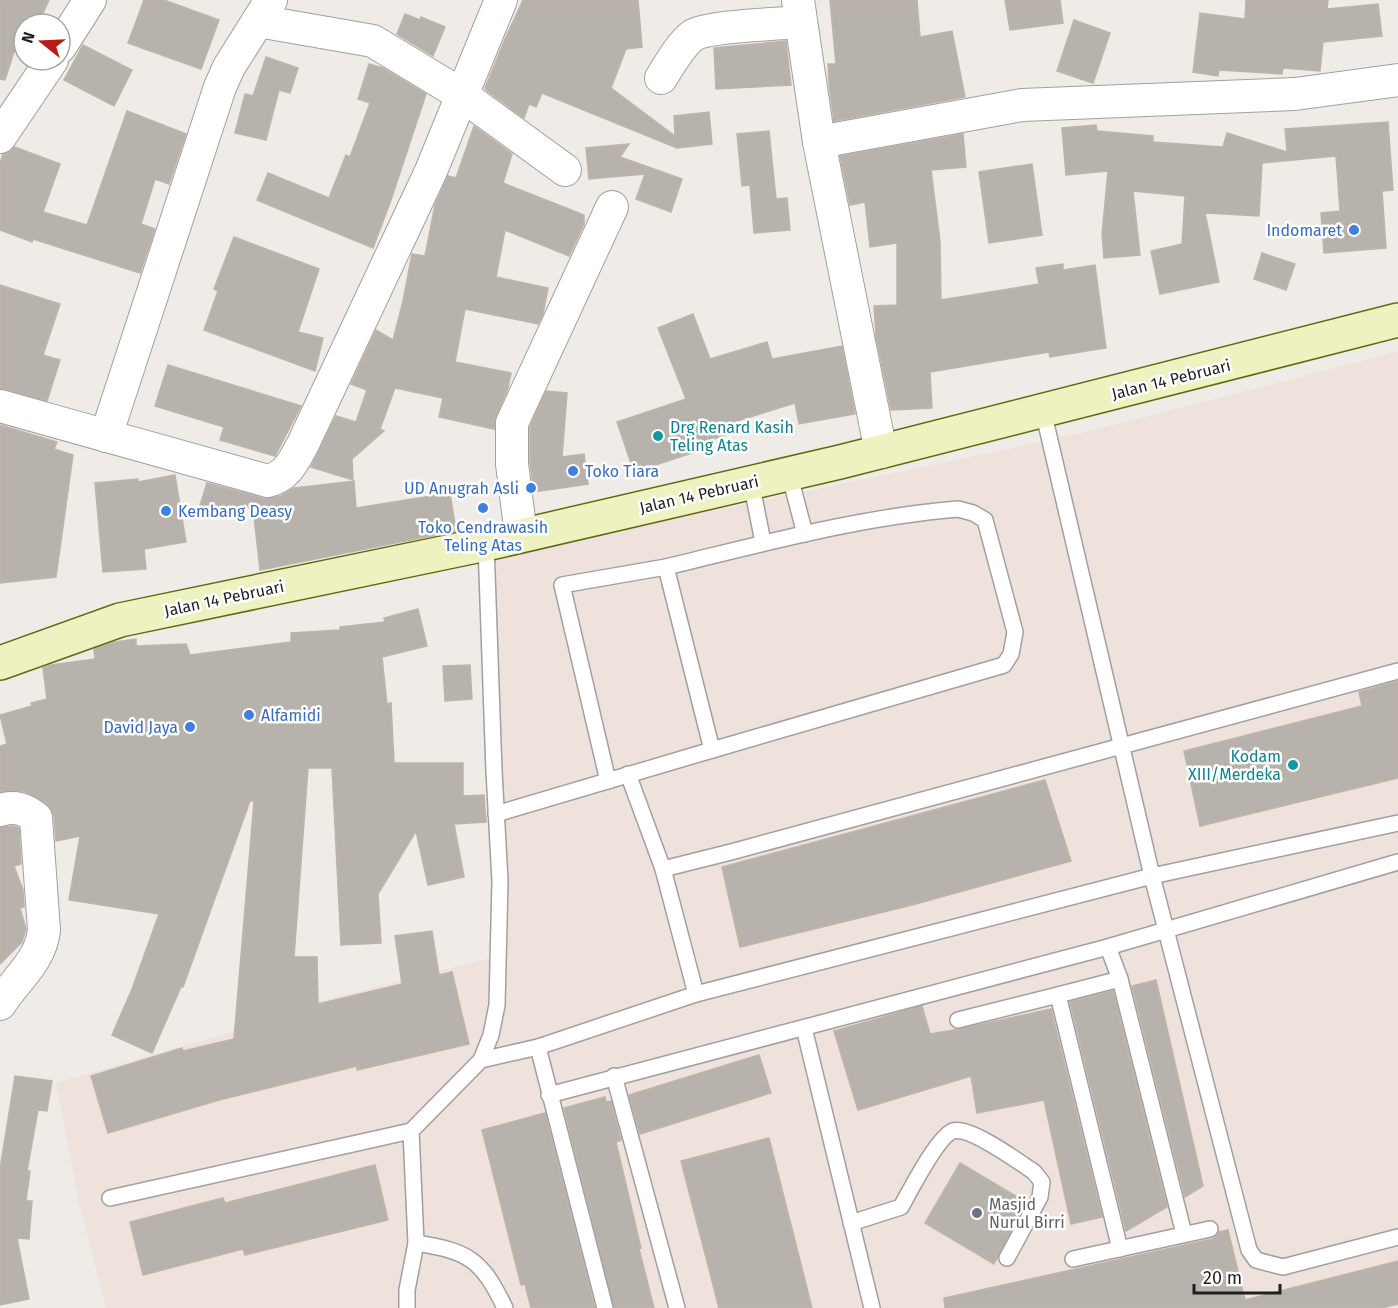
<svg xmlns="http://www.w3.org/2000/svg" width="1398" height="1308" font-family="'Fira Sans',sans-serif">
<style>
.military{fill:#efe1db}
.building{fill:#b8b2ac;stroke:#bfb4aa;stroke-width:1.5}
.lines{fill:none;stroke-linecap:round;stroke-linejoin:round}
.service-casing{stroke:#a0a0a0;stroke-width:18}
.minor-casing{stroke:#a0a0a0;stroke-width:34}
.secondary-casing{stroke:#5e6b12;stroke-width:36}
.service{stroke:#fff;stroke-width:15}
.minor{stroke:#fff;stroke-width:32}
.secondary{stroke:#eef2c1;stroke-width:33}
.shop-dot{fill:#3f7fe0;stroke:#fff;stroke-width:2}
.culture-dot{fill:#0f9aa8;stroke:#fff;stroke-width:2}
.worship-dot{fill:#6b7280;stroke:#fff;stroke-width:2}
.labels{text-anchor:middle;stroke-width:5;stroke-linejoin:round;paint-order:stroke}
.shop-label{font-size:16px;fill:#366cbe;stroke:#fff;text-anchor:end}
.street-label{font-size:16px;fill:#1f1f1f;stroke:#fff}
.culture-label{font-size:16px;fill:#0d838f;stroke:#fff;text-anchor:start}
.worship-label{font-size:16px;fill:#5b616d;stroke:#fff;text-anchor:start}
</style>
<rect width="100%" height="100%" fill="#efece7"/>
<polygon class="military" points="1398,351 1398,1308 106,1308 79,1203 56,1083 264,1023 324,1000 503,955 494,551 717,510 1008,449 1090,431 1363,361"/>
<g class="building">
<polygon points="0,0 49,0 38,24 23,24 5,80 0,79"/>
<polygon points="144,0 164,0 219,20 201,69 128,43"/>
<polygon points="523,0 638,0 642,47 626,49 611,88 675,136 674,116 709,112 712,144 677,148 542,93 536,107 529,104 524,118 486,90 485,88 505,39"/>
<polygon points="830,0 917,0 920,37 952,31 965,97 834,121 829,84 828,64 836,64"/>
<polygon points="1005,0 1060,0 1063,23 1010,30"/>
<polygon points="1246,0 1328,0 1327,9 1378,4 1382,36 1323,42 1320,71 1283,68 1282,74 1219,70 1218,76 1193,72 1200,13 1245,19"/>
<polygon points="405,14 420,20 421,17 445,27 433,56 397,34"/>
<polygon points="1074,20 1110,33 1093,83 1057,71"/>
<polygon points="786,41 791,85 716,89 714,48"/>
<polygon points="83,45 132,70 114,106 64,80"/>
<polygon points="266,57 298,68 290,93 279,90 266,140 235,133 245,94 253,96"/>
<polygon points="369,64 383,68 426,94 391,200 373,248 257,200 268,173 329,198 346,155 350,157 370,103 358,99"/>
<polygon points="127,111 186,134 169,184 155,179 141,224 155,229 140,273 33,239 32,242 0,230 0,163 3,154 15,147 60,164 43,212 87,225"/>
<polygon points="1388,122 1393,190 1382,191 1386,248 1324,253 1321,213 1340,211 1336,156 1262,163 1259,216 1205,213 1219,282 1160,294 1151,251 1182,244 1185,196 1133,191 1140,255 1104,258 1102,234 1108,171 1066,175 1062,128 1096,125 1097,131 1153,136 1153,142 1223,147 1227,133 1287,152 1285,129"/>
<polygon points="474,126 512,154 503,183 584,215 584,224 569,256 505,230 496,277 548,288 543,314 538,324 465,309 455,362 511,373 508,388 496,416 494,429 439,417 443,398 395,388 380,429 384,431 352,459 353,480 311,467 336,416 356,422 367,390 351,384 376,330 393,340 403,301 412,254 425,256 435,205 448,176 456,178"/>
<polygon points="769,131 776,199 787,198 790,230 754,233 750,185 742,186 737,134"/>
<polygon points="963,134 966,167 931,170 940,241 941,300 1039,284 1036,268 1063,264 1063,270 1095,265 1106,348 1050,357 1049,352 930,372 932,408 891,410 876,337 874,306 897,305 897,243 870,247 865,202 850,205 840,156"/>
<polygon points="629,144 620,157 682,179 671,212 636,199 645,174 589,179 586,148"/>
<polygon points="1032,164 1042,235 989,243 979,172"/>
<polygon points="234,237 319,269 298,332 323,338 315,371 204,330 218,291 214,289"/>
<polygon points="1262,253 1295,264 1286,290 1254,279"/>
<polygon points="0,285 60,304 43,355 60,360 47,401 0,389"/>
<polygon points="693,314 710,359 767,342 772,359 842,346 855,414 799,424 795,403 734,422 737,430 696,446 698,451 634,472 617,422 686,399 658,328"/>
<polygon points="168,365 301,406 275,456 220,440 224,427 155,406"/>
<polygon points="546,391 567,393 562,457 584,454 588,484 534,492 530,463 530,427"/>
<polygon points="0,425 57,442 54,449 73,455 56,577 0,583"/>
<polygon points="175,475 186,542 144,549 146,569 103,572 95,483 138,479 138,482"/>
<polygon points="354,481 356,508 450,493 456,531 260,570 253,508 197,515 207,483 264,498 281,496 294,488"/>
<polygon points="418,609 427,646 382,657 387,704 391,703 394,763 463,763 463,796 484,795 486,822 454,824 464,877 428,885 416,831 378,894 381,943 341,945 332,768 308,768 294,957 317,957 318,1004 402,984 395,936 432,931 439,975 452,972 469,1044 357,1070 357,1066 219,1100 108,1133 91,1076 182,1048 183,1051 234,1039 254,801 250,801 183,987 181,987 152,1053 112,1035 132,989 159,914 69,900 80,836 56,841 54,816 47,804 24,791 0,792 0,746 7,744 0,715 32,706 31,703 47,699 43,668 51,665 95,659 94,649 115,642 136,639 136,646 186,644 190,655 291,642 291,633 340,630 340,627 385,622 384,618"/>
<polygon points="470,665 472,699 445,701 443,666"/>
<polygon points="1398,681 1398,778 1200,826 1184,751 1362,706 1359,692"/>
<polygon points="1045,780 1071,861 912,905 740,947 722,867"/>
<polygon points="14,826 19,828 21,864 14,866 23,890 24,907 20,908 26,929 22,942 0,964 0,827"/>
<polygon points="1156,980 1203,1186 1185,1197 1132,986"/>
<polygon points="1113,991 1167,1207 1126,1231 1070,1002"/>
<polygon points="922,1006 930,1034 960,1029 1051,1009 1102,1217 1071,1224 1044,1100 977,1113 971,1076 858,1110 834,1031"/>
<polygon points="759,1055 771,1093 640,1134 629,1095"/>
<polygon points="15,1076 52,1081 47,1111 38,1110 27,1171 30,1171 26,1201 32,1201 29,1239 17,1238 29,1299 0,1305 0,1169"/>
<polygon points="605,1097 606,1102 611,1101 621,1140 616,1142 641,1248 639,1249 654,1308 614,1308 564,1108"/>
<polygon points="545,1113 595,1308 531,1308 525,1284 521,1285 482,1130"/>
<polygon points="769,1138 812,1308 719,1308 681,1161"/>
<polygon points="960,1163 1026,1202 994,1264 925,1223"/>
<polygon points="375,1165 388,1220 245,1255 243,1249 143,1275 130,1222 223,1198 225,1203"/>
<polygon points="1228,1230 1245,1300 1398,1261 1398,1304 1382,1308 945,1308 944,1298 1212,1239 1219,1232"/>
</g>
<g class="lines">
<g class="service-casing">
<g id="service">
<polyline points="1043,411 1152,876 1249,1250 1256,1260 1283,1267 1398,1237"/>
<polyline points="789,473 805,534"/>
<polyline points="751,482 763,542"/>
<path d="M958,509L973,513L985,520L1015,632L1011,654L1004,665L712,750L666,567C762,544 859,517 958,509Z"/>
<polyline points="628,774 663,869"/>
<polyline points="608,781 562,585 666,567"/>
<polyline points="496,814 712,750"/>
<polyline points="1108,947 1120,979 1184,1234"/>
<polyline points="696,994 663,869 731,852 1398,671"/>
<polyline points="1058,995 1120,979"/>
<polyline points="958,1020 1058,995 1120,1249"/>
<polyline points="804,1028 872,1308"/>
<polyline points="481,1060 538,1047"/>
<polyline points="614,1076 677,1308"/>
<polyline points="549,1095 1108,947 1398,862"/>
<polyline points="110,1198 411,1131"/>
<path d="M851,1223L901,1207C910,1191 938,1136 953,1131C970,1126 1019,1162 1034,1172L1042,1182L1040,1197L1007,1258"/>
<path d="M416,1243C469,1251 482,1260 505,1308"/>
<polyline points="1073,1259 1210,1229"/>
<polyline points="407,1308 407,1290 416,1243 411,1131 481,1060 491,1035 497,1005 500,881 494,771 486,544"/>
<polyline points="605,1308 538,1047 696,994 1152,876 1398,823"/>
</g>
</g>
<g class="minor-casing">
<g id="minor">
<polyline points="798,0 819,142 881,452"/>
<polyline points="258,21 373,41 462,95 565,170"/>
<polyline points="60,47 90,0"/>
<path d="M661,78C670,64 679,47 692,36C706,26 779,24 800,22"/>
<polyline points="0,137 52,60"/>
<polyline points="819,142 1022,105 1295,94 1398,80"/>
<path d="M0,406L268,481C288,476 294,460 303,444L431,171L501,0"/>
<polyline points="106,436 220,87 229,67 271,0"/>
<polyline points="521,535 512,464 512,423 612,207"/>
<path d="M0,810C15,806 24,808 36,818L44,930C41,961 15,980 0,1004"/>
</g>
</g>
<g class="secondary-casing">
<polyline id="secondary" points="0,663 120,620 486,544 840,462 1398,320"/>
</g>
<use href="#service" class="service"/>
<use href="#minor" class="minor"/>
<use href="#secondary" class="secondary"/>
</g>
<g class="shop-dot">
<circle cx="1354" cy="230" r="6"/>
<circle cx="573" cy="471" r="6"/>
<circle cx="531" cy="488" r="6"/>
<circle cx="483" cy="508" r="6"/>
<circle cx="166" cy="511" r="6"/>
<circle cx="249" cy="715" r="6"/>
<circle cx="190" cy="727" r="6"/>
</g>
<g class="culture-dot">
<circle cx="658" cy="436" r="6"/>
<circle cx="1293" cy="765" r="6"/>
</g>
<circle class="worship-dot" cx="977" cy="1213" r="6"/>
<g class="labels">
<g class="shop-label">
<text x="1342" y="236">Indomaret</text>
<text x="585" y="477" text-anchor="start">Toko Tiara</text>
<text x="519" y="494">UD Anugrah Asli</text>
<text x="178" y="517" text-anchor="start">Kembang Deasy</text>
<text x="483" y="533" text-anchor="middle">Toko Cendrawasih<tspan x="483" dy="18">Teling Atas</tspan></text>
<text x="261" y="721" text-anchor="start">Alfamidi</text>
<text x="178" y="733">David Jaya</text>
</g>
<g class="street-label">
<text transform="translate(1171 379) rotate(-14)" y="6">Jalan 14 Pebruari</text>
<text transform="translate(699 494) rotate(-13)" y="6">Jalan 14 Pebruari</text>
<text transform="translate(224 598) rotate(-12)" y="6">Jalan 14 Pebruari</text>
</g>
<g class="culture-label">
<text x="670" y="433">Drg Renard Kasih<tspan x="670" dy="18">Teling Atas</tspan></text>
<text x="1281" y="762" text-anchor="end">Kodam<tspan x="1281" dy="18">XIII/Merdeka</tspan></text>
</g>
<g class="worship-label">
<text x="989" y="1210">Masjid<tspan x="989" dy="18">Nurul Birri</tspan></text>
</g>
</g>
<g transform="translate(42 42) rotate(288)"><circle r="28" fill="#ffffff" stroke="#a5a5a5" stroke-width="1.5"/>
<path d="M0-4.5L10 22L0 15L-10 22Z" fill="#b71c17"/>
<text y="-9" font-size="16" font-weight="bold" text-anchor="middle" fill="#1f1f1f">N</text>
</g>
<path d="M1194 1284v9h86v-9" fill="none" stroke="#1f1f1f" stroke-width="3"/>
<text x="1203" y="1284" font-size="18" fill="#1f1f1f" stroke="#ffffff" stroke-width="4.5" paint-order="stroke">20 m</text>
</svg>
